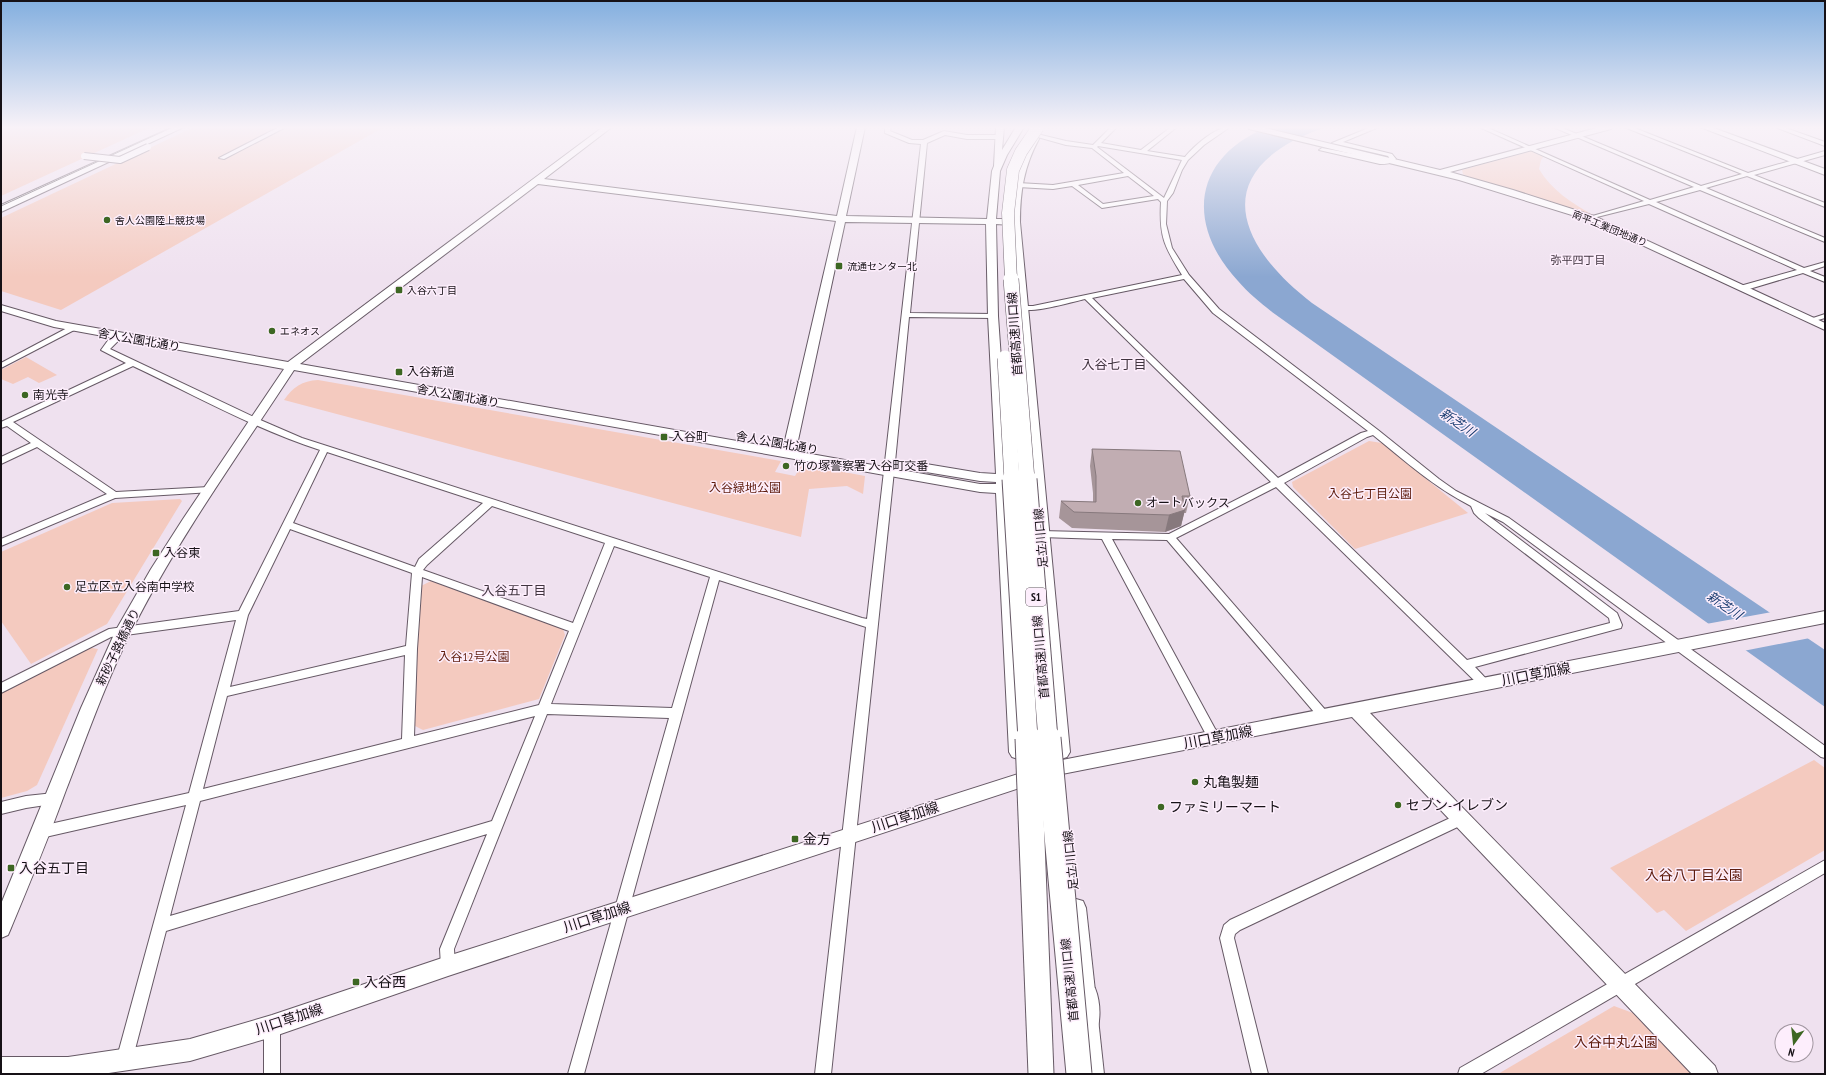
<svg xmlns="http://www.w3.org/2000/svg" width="1826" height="1075" font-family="'PT Sans Narrow','Noto Sans JP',sans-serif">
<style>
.green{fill:#f4cabf}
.water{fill:#8ba7d1}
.pier{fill:#efe1ef}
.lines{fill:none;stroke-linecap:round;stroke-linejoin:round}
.street-casing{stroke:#665965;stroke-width:2}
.secondary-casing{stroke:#665965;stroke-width:2}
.primary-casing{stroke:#665965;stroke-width:2}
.highway-casing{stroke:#665965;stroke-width:2}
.street{fill:#fff;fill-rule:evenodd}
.secondary{fill:#fff;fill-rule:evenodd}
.primary{fill:#fff;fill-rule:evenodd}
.highway{fill:#fff;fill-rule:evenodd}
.tram{stroke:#655d65;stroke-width:1}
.street-bridge-casing{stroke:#665965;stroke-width:8;stroke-linecap:butt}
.highway-bridge-far3-casing{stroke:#665965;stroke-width:13;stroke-linecap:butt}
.highway-bridge-far2-casing{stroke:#665965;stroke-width:16;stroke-linecap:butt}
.highway-bridge-far1-casing{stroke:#665965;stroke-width:21;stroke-linecap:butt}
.highway-bridge-casing{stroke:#665965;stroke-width:27;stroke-linecap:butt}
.street-bridge{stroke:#fff;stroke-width:6}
.highway-bridge-far3{stroke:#fff;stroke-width:12}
.highway-bridge-far2{stroke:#fff;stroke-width:15}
.highway-bridge-far1{stroke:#fff;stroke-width:19}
.highway-bridge{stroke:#fff;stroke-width:25}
.wall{fill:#a69599}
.shaded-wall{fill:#87797d}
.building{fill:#c1adb2;stroke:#87797d}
.poi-dot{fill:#3d6723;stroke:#fdeefc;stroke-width:1.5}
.labels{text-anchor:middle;stroke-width:3;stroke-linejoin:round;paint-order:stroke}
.far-poi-label{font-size:10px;fill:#161116;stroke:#fdeefc;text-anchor:start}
.far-street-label{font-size:10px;fill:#161116;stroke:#fdeefc}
.far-neighbourhood-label{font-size:11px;fill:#40343f;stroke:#fdeefc}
.shield{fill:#fdeefc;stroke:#5b535b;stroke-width:1}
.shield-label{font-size:11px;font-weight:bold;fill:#161116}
.street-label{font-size:12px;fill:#161116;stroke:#fdeefc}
.poi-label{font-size:12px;fill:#161116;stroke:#fdeefc;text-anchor:start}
.park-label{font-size:12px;fill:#5e1c0d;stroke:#fdeefc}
.neighbourhood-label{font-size:13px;fill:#40343f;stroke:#fdeefc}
.water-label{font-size:13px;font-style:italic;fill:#1d3f73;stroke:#fdeefc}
.near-street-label{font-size:14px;fill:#161116;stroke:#fdeefc}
.near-poi-label{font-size:14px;fill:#161116;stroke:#fdeefc;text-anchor:start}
.near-park-label{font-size:14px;fill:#5e1c0d;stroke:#fdeefc}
</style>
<rect width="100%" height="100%" fill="#efe1ef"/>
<g class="green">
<polygon points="1,127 151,127 1,196"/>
<polygon points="194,127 384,127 61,310 1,291 1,218"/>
<path d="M1531,151L1544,156L1541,160L1539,169C1551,190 1572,203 1593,215L1589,216L1470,178L1463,174L1462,170Z"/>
<polygon points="26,357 57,375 39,383 28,377 13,384 1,379 1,370"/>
<path d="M318,380L781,461L775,472L795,476L802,464L865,476L863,494L847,486L809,489L801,537L284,400C293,387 302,381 318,380Z"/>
<polygon points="1369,441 1382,443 1468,513 1355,549 1293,487 1292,482"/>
<polygon points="180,499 182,501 107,624 31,664 1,621 1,552 112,503"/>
<polygon points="431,581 563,629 565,635 539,699 423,730 415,726 419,587"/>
<polygon points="87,647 98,649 37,785 27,791 1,798 1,693"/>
<polygon points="1814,760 1825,768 1825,850 1686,931 1664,910 1657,913 1610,868"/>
<polygon points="1614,1006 1633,1013 1692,1074 1498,1074"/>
</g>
<path class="water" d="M1268,127H1326C1211,166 1230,240 1312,303L1825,650V707L1272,312C1260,302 1248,293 1238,281C1185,224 1193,157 1268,127Z"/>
<polygon class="pier" points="1772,612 1810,638 1743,651 1706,624"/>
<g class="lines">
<g class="street-casing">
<g id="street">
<polygon points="279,127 286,127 224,159 219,158"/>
<polygon points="885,127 891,127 890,131 912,140 923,140 944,131 967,135 998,135 1001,137 998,139 967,139 945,135 927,143 910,313 993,314 997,316 993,318 909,317 895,462 890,465 885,462 921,144 909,143 885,133"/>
<path d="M1111,127H1117L1101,143L1141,150L1171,127H1177L1147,151L1185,157C1194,146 1215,127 1230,127L1204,145L1188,160L1182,170L1173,193L1167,201L1166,224L1172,248L1189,275L1219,309L1378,430L1439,479L1456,491L1509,518L1825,746V758L1821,757L1503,522L1485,513L1617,613L1622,625L1621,628L1617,629L1475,667L1492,685L1490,688L1486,690L1482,688L1276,487L1176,538L1328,713L1330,716L1328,719L1324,721L1320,719L1167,540L1112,539L1220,738L1218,742L1214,743L1210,742L1102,539L1041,537L1036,534L1041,531L1169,534L1271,482L1085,299C1072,302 1028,315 1018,308L1022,306H1033L1182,275C1164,246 1159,236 1161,202L1158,199L1102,208L1072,186L1053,189L1018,187L1015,185L1018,183L1053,185L1124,173L1092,148L1066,145L1034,136L1037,134L1066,141L1093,145ZM1098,146L1182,160L1164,198L1097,147ZM1128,176L1154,196L1103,204L1078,185ZM1184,279L1213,313L1368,431L1361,433L1278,478L1092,298ZM1373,435C1405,461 1435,488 1471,506L1474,513L1479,518L1609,618L1610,623L1467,660L1284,483L1367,437Z"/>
<path d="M1371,127H1379L1343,142L1392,154L1396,159C1391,164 1386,164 1380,164L1319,150L1322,148L1387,160L1390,159L1388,156L1332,143Z"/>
<polygon points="1479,127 1486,127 1650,200 1694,187 1553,127 1560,127 1701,186 1742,174 1624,127 1632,127 1748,173 1825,151 1825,155 1754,175 1825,203 1825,207 1747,176 1706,188 1825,238 1825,242 1700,190 1656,202 1804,268 1825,262 1825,266 1810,271 1825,277 1825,282 1803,273 1746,290 1740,290 1740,286 1797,270 1649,204 1589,219 1589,217 1644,201"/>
<polygon points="1775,127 1783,127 1825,142 1825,146"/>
<polygon points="1825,314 1825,318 1811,322 1807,320"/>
<polygon points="71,326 77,326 78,328 1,368 1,363"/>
<path d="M116,334H122L123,336L110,349L258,419L302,438L862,618L867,619L884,471L889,468L892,469L894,471L831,1074H815L866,627L719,580L584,1074H568L669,718L547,714L454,949L455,966L453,971L448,973L443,971L441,966L440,949L487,834L166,931L132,1061L130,1067L124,1069L118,1067L116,1061L186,805L41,838L36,836L34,832L36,828L41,826L189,793L236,620L111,637L1,693V683L109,629L239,611L320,450C255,429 194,395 133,366L13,422L116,492L209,487L214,490L212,492L115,498L1,546V539L107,494L37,447L1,464V457L31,443L7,426L1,428V422L126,363L101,350L109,339ZM327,452L483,503L419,559L415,567L293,523ZM492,506L605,543L573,623L423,570L427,565ZM290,529L412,573L406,646L230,687L248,615ZM614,546L710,577L672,708L551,704ZM422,577L569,631L539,705L414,736L417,649ZM405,655L402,739L203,789L227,696ZM535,716L492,821L170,916L200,801Z"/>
<polygon points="54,793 59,795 60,799 59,803 26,808 1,814 1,802 26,796"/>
<polygon points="1461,813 1466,815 1468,819 1466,823 1240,930 1235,934 1234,938 1268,1074 1252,1074 1220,938 1224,925 1230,920"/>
<polygon points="1825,860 1825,873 1481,1074 1458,1074 1460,1068"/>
<polygon points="272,1018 277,1021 280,1026 280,1074 264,1074 264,1026 267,1021"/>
</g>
</g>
<g class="secondary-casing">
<g id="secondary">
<path d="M603,127H612L544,179L837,216L857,127H865L846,216L987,219L992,171L994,166L996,127H1004L1002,150L1016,127H1024L1007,155L1000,171L996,219H1010C1011,190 1017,165 1031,139L1032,137H1038L1039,139C1024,166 1020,192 1020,222L1070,752L1067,757L1061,759L1055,757L1052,752L1011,225L996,224L998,316L1009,474L1027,476L1029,479L1027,482L1009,483V485L1027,487L1029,490L1027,493L1010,494L1027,752L1024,757L1018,759L1012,757L1009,752L996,493L980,492L294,370C239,454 177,540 132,630C106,681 87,736 66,790C49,837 30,882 11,928L8,935L1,938V904L81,708L116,630L151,569L183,519L284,369L54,327L1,311V305L56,321L288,362ZM538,184L836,221L783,449L300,364ZM845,222L986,224L988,316L996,474L980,473L926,464L921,465L920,468L921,471L926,472L980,481L996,482V484H980L794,451L797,445Z"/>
<polygon points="1248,127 1261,127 1440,170 1600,127 1612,127 1611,129 1450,172 1513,190 1594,216 1825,323 1825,330 1588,220 1459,180 1249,129"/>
<polygon points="1700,127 1711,127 1825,169 1825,175"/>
<polygon points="1825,611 1825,623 1370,713 1715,1066 1718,1074 1692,1074 1352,717 1062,774 448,976 272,1037 190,1061 102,1074 1,1074 1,1057 68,1057 190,1039 272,1015 448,956 1062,760"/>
<polygon points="1076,899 1083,901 1086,908 1104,1074 1082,1074 1066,908 1069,901"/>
</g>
</g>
<g class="primary-casing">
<polygon id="primary" points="173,127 184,127 1,212 1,205"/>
</g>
<g class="highway-casing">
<path id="highway" d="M1085,984L1095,988C1101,1003 1101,1022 1095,1037L1085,1041L1075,1037C1069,1022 1069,1003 1075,988Z"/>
</g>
<use href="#street" class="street"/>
<use href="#secondary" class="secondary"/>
<use href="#primary" class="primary"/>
<use href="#highway" class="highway"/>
<polyline class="tram" points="1,206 173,127"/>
<g class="street-bridge-casing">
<polyline id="street-bridge" points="84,156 120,160 148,147"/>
</g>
<g class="highway-bridge-far3-casing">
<polyline id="highway-bridge-far3" points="1011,280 1008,213 1013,170 1021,152 1038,127"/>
</g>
<g class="highway-bridge-far2-casing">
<g id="highway-bridge-far2">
<polyline points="1011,279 1027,480"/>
<polyline points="1005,358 1012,480"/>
</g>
</g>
<g class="highway-bridge-far1-casing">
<g id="highway-bridge-far1">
<polyline points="1012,479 1028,739"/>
<polyline points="1027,479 1048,739"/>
</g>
</g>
<g class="highway-bridge-casing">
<g id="highway-bridge">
<polyline points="1028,738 1041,1074"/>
<polyline points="1048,738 1079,1074"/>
</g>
</g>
<use href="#street-bridge" class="street-bridge"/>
<use href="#highway-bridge-far3" class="highway-bridge-far3"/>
<use href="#highway-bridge-far2" class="highway-bridge-far2"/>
<use href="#highway-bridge-far1" class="highway-bridge-far1"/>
<use href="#highway-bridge" class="highway-bridge"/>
</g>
<polygon class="wall" points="1092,449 1190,496 1186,513 1184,513 1181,526 1165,532 1072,528 1059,518 1061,501 1093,502 1093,493 1090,466"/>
<polygon class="shaded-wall" points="1185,510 1181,526 1165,532 1169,515"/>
<polygon class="building" points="1092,449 1180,451 1190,496 1182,496 1185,510 1169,515 1074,512 1061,501 1096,502 1096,476"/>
<linearGradient id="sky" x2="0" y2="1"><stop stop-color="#83afdf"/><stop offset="0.46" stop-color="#f8f2f8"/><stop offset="1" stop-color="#f8f2f8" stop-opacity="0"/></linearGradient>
<rect width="1826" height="277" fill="url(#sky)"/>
<g class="poi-dot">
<circle cx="107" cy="220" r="4"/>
<rect x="835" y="262" width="8" height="8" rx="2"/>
<rect x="395" y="286" width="8" height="8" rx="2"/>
<circle cx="272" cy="331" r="4"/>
<rect x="395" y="368" width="8" height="8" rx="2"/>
<circle cx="25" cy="395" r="4"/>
<rect x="660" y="433" width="8" height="8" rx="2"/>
<circle cx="786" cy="466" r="4"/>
<circle cx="1138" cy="503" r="4"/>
<rect x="152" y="549" width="8" height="8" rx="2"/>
<circle cx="67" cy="587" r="4"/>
<circle cx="1195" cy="782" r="4"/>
<circle cx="1398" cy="805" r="4"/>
<circle cx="1161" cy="807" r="4"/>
<rect x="791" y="835" width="8" height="8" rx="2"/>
<rect x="7" y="864" width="8" height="8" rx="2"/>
<rect x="352" y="978" width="8" height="8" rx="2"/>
</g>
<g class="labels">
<g class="far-poi-label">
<text x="115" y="224">舎人公園陸上競技場</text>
<text x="847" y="270">流通センター北</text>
<text x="407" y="294">入谷六丁目</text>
<text x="280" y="335">エネオス</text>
</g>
<g class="far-street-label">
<text transform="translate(1610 228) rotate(22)" y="4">南平工業団地通り</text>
</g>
<g class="far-neighbourhood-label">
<text x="1578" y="264">弥平四丁目</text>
</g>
<rect class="shield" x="1026" y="588" width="20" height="18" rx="3"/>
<g class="shield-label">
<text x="1036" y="601">S1</text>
</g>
<g class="street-label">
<text transform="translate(1015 334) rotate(-94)" y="4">首都高速川口線</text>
<text transform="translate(139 340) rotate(10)" y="4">舎人公園北通り</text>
<text transform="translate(458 396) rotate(10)" y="4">舎人公園北通り</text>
<text transform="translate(777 443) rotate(10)" y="4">舎人公園北通り</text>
<text transform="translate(1041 538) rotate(-95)" y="4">足立川口線</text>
<text transform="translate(118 647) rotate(-64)" y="4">新砂子路橋通り</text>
<text transform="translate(1041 657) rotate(-95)" y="4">首都高速川口線</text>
<text transform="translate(1071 860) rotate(-96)" y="4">足立川口線</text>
<text transform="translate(1070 980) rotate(-96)" y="4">首都高速川口線</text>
</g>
<g class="poi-label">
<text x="407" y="376">入谷新道</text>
<text x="33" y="399">南光寺</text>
<text x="672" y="441">入谷町</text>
<text x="794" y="470">竹の塚警察署 入谷町交番</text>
<text x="1146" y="507">オートバックス</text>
<text x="164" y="557">入谷東</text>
<text x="75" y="591">足立区立入谷南中学校</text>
</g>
<g class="park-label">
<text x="745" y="492">入谷緑地公園</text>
<text x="1370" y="498">入谷七丁目公園</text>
<text x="474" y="661">入谷12号公園</text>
</g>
<g class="neighbourhood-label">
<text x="1114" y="369">入谷七丁目</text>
<text x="514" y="595">入谷五丁目</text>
</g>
<g class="water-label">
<text transform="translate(1458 422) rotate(34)" y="5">新芝川</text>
<text transform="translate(1725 605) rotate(34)" y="5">新芝川</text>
</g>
<g class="near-street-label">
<text transform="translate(1536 674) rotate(-11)" y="5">川口草加線</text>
<text transform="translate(1218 737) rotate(-11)" y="5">川口草加線</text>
<text transform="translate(905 817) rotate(-18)" y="5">川口草加線</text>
<text transform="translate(597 917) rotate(-18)" y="5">川口草加線</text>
<text transform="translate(289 1019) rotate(-18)" y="5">川口草加線</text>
</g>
<g class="near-poi-label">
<text x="1203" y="787">丸亀製麺</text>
<text x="1406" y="810">セブン-イレブン</text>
<text x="1169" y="812">ファミリーマート</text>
<text x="803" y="844">金方</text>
<text x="19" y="873">入谷五丁目</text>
<text x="364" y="987">入谷西</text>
</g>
<g class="near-park-label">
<text x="1694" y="880">入谷八丁目公園</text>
<text x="1616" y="1047">入谷中丸公園</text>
</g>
</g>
<rect width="1826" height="1075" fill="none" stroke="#161116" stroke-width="4"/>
<g transform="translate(1794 1043) rotate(195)"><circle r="19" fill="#fdeefc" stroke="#a196a0"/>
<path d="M0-3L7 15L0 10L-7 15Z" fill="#3d6723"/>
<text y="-6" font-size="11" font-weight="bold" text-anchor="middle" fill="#161116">N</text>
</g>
</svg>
